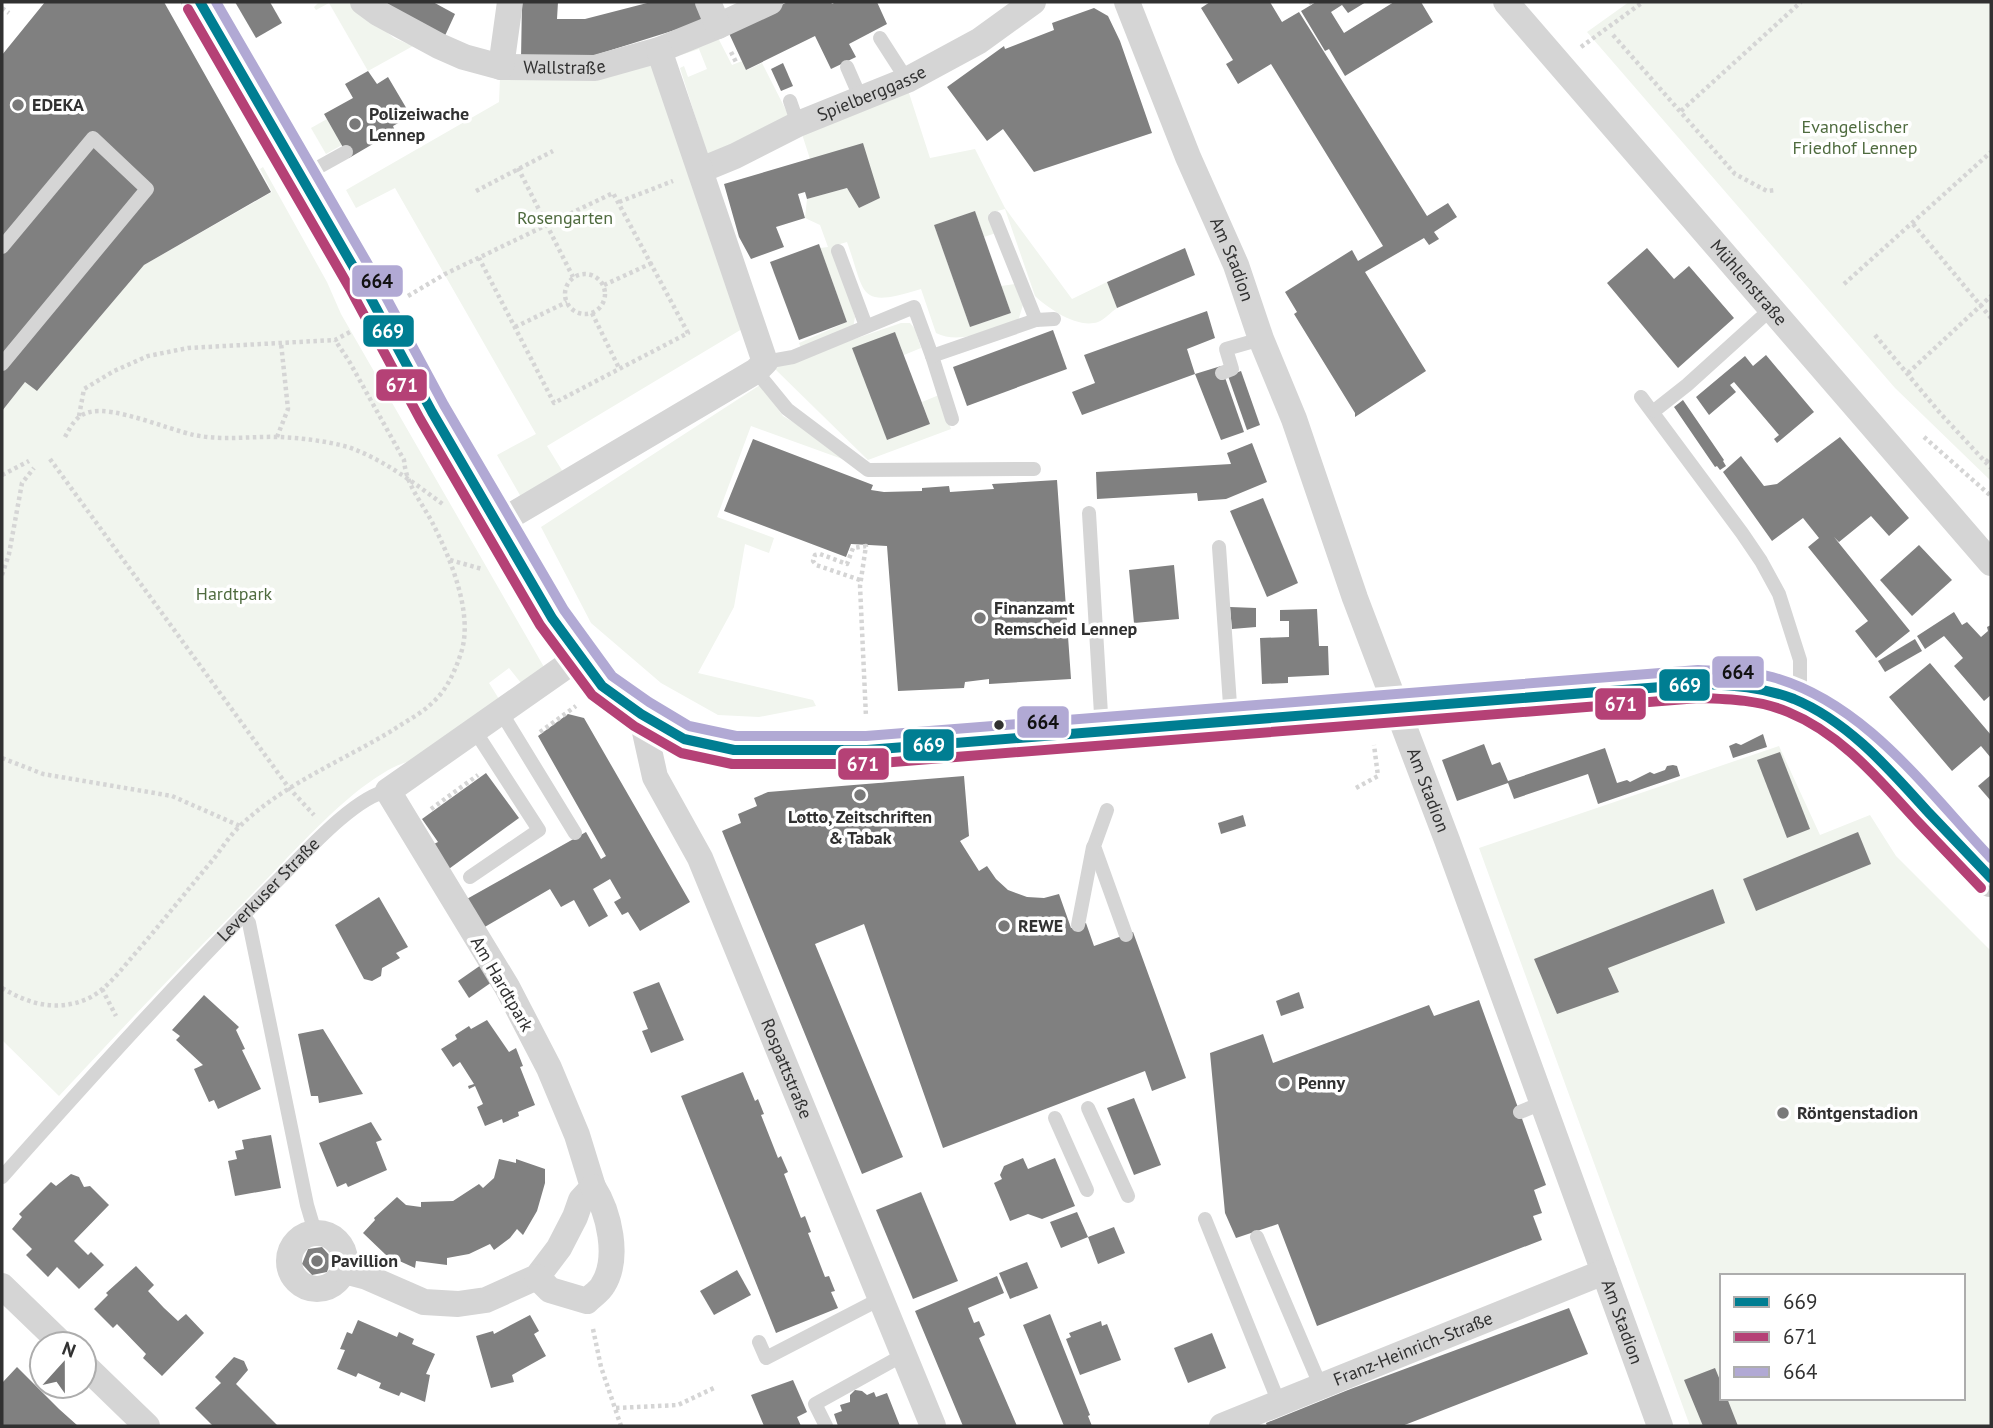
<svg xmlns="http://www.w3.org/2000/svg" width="1993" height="1428" font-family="'PT Sans',sans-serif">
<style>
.green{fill:#f1f5ee;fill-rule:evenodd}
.building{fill:#808080}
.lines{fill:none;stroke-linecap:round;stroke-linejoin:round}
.path{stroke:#d5d5d5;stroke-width:4.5;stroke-dasharray:3.5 3.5;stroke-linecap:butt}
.lane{stroke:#d5d5d5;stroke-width:14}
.street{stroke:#d5d5d5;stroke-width:26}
.secondary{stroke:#cfcfcf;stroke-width:38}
.bus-1-casing{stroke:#fff;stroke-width:16}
.bus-2-casing{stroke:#fff;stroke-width:16}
.bus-3-casing{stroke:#fff;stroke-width:16}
.bus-1{stroke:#007e92;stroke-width:10}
.bus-2{stroke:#b54176;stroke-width:10}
.bus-3{stroke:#b1a9d4;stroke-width:10}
.poi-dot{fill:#797979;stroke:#fff;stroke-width:2.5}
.bus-dot{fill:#313131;stroke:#fff;stroke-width:2.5}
.labels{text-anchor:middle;stroke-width:7;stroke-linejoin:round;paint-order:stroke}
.street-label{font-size:18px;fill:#313131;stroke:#fff}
.poi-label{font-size:18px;font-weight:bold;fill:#313131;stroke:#fff;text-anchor:start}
.park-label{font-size:18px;fill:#4f6b3f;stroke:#fff}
.line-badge{stroke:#fff;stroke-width:2.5}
.badge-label{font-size:19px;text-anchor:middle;font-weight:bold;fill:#fff}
.pale-badge-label{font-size:19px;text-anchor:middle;font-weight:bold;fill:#111}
</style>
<rect width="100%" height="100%" fill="#fff"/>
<g class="green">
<polygon points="319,2 350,2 394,38 413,46 368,71 329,3 316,10 314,7"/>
<polygon points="1629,2 1991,2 1991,481 1895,388 1587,32"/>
<polygon points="716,34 732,65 742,61 747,70 762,63 793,124 708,157 680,68 684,66 688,77 707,69 699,49 681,55"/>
<polygon points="650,60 742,329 547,446 563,472 521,497 497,455 536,434 395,188 356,208 346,190 499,102 500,77"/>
<path d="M908,90L930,158L975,149L1005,208L1072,299L1107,282L1117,308C1111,312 1104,320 1098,322C1078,329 1049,309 1035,296L1005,209L989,213L996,233L984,237L975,211L934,225L970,327L1011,313L1001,286L1015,284L1023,305L1018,321C993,328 961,346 936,333L921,289C857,309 866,295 847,242L833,246L855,317L853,328L801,348L799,343L847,322L820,248L828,247L820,225L805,218L807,199L847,188L859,208L880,198L874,181L810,159L801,131Z"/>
<polygon points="327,119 342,145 326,154 311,128"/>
<path d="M263,167L327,282L341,314L544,667L521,683L509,668L489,683L499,699L414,760C365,770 298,848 262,884C193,953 126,1024 59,1096L2,1040V411L25,382L37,391L144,265L272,192L260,169Z"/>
<polygon points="901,323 910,323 915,329 921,348 904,355 895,333 887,440 930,424 922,402 939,395 951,429 868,460 773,367"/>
<polygon points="760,385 783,416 870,469 751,426 717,517 774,538 769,553 745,544 734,607 698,673 813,700 816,706 759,717 718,715 661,683 591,623 541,527"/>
<path d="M1779,746L1820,835L1870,815L1896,856L1991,951V1426H1690L1479,848ZM1722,1276H1963V1398H1722Z"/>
</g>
<g class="building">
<polygon points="45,2 164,2 271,192 144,265 37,391 25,382 2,411 2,55"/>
<polygon points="235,2 270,2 282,23 256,38"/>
<polygon points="385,2 433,2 455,14 443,40"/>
<polygon points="522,2 558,2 557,19 585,19 651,2 700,2 707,20 589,57 521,59"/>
<polygon points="788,2 831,2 832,4 836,2 877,2 887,24 849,44 856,57 831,69 815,36 746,70 727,29"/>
<polygon points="1210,2 1270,2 1282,22 1299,12 1427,216 1448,203 1457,217 1434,232 1439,239 1429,245 1424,238 1365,272 1426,371 1355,417 1355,413 1294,314 1297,312 1285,292 1352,250 1358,261 1383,246 1271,64 1238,84 1226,64 1233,60 1201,8"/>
<polygon points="1316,2 1366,2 1348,13 1342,5 1331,12 1344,33 1394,2 1421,2 1433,22 1345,76 1329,49 1325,51 1301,11"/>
<polygon points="1094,8 1108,16 1120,41 1152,133 1034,172 1003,129 987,141 947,87 1004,46 1005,49 1054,30 1052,23"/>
<polygon points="783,63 793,86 781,91 771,69"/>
<polygon points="368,71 377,84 388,77 411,116 393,126 395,131 349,158 324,114 353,98 345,84"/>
<polygon points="863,143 880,198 859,208 847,188 807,199 805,192 798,194 805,218 776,227 784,247 751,259 739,237 724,184"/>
<polygon points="975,211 1011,313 970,327 934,225"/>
<polygon points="819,244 847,322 799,340 770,262"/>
<polygon points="1185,248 1195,275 1117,308 1107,282"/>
<polygon points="1647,248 1674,279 1689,266 1734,318 1678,368 1607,283"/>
<polygon points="1207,311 1215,338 1187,349 1195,374 1082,415 1072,392 1095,383 1084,355"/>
<polygon points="1053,330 1067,369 967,406 953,367"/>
<polygon points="895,332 930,424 887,440 852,348"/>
<polygon points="1766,355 1814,412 1777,443 1774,439 1779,435 1734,382 1730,385 1736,392 1709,415 1696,397 1745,356 1753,366"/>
<polygon points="1221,366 1244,432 1221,440 1195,374"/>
<polygon points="1241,371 1260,425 1247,430 1228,376"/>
<polygon points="1683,400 1724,460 1723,461 1726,466 1720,470 1717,466 1715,467 1674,407"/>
<polygon points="1840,437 1909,518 1889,536 1871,516 1839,542 1834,537 1910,631 1876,658 1855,631 1868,621 1808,547 1819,538 1803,518 1772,541 1723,472 1741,456 1764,486 1777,484"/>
<polygon points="753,439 873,485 871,490 884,492 922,491 922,488 949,486 950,492 994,489 992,484 1057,480 1071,679 989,684 989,679 965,682 964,688 898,691 887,546 851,544 846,557 724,511"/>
<polygon points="1252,443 1267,482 1226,499 1198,501 1197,493 1097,499 1096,472 1231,464 1227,453"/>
<polygon points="1263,498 1298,583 1267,597 1230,511"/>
<polygon points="1919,545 1952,580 1912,616 1880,580"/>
<polygon points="1174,565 1179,619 1134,623 1129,570"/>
<polygon points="1230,607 1256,608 1256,627 1232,629"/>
<polygon points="1317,609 1319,646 1328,646 1329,675 1288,677 1288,683 1262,684 1260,638 1289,637 1289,621 1280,621 1280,610"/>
<polygon points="1954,612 1962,625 1967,622 1981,637 1988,631 1987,627 1991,625 1991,695 1984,701 1954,666 1963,658 1944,636 1925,649 1917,636"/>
<polygon points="1915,639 1922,651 1885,672 1878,661"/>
<polygon points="1930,663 1991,735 1991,758 1981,746 1952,771 1889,697"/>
<polygon points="568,714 584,718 690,902 640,931 628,912 622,915 614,902 621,898 610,879 593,889 608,916 589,927 574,900 561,907 550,889 483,928 465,900 586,832 601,859 606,856 538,736"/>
<polygon points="1763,734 1767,747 1733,758 1729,746 1736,743 1741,745"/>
<polygon points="1484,744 1492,765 1500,762 1508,781 1605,748 1617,783 1627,780 1630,782 1650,772 1654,774 1665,770 1667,766 1673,765 1677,766 1680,776 1598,804 1588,774 1514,799 1508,783 1457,801 1442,760"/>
<polygon points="1780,752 1810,829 1787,838 1757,760"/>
<polygon points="486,773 519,818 446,871 434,844 438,842 422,819"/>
<polygon points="1991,775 1991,801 1978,786"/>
<polygon points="964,776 969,836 960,841 979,871 987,866 996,879 1008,890 1027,897 1044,898 1059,894 1071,928 1086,923 1094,946 1133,932 1186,1078 1152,1091 1145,1071 943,1148 864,924 815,944 903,1157 862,1174 722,831 741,823 738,814 757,806 754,798 768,792"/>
<polygon points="1243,815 1246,826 1221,834 1218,823"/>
<polygon points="1858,832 1871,864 1756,911 1743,879"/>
<polygon points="1713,889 1725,923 1608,968 1619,992 1557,1014 1534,959"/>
<polygon points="379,897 408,947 396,953 400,958 382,968 381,976 372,981 364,979 335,925"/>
<polygon points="481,965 492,982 469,998 458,981"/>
<polygon points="659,982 684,1040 651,1053 642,1031 648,1029 633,992"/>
<polygon points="1299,992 1304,1008 1281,1016 1276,1001"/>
<polygon points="204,995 239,1027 236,1030 245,1049 242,1050 261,1089 218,1109 214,1100 209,1102 194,1069 203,1065 176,1040 180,1036 172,1030"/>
<polygon points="1479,1000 1546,1185 1534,1190 1542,1213 1533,1216 1542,1240 1317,1326 1278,1224 1236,1238 1225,1213 1210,1053 1263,1034 1273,1063 1429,1005 1434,1016"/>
<polygon points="487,1020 509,1052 516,1048 523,1066 520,1067 535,1105 518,1112 519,1116 503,1123 502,1119 485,1126 477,1107 483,1104 475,1086 469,1089 468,1086 474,1084 460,1062 453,1067 441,1049 457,1039 455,1035 469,1026 471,1029"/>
<polygon points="323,1029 363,1094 319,1103 318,1096 311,1096 298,1034"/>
<polygon points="743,1072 755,1101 758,1099 764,1114 761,1115 778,1158 781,1156 788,1172 784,1174 801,1218 805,1216 811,1232 808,1233 825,1277 829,1276 835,1291 831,1292 838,1308 776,1333 681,1096"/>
<polygon points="1134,1098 1161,1165 1134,1175 1107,1108"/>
<polygon points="371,1122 382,1140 376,1142 387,1170 348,1187 346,1183 337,1187 319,1143"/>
<polygon points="271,1135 281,1188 235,1196 228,1161 237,1159 235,1151 244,1149 242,1140"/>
<polygon points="1023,1158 1028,1169 1055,1158 1075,1206 1042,1219 1028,1214 1010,1221 994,1183 1002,1179 1000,1175 1004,1166"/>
<polygon points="499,1159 516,1163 516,1159 545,1169 545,1183 537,1211 523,1235 517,1229 510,1238 494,1250 490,1244 469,1254 447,1258 447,1265 416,1261 415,1268 386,1255 363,1233 375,1220 374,1218 397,1197 406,1205 421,1207 421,1202 453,1201 479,1184 483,1188 494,1178"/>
<polygon points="71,1174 79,1177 84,1187 90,1186 109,1205 74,1241 88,1255 91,1252 104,1265 79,1289 57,1267 48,1277 26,1255 32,1249 12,1229 22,1217 19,1214 51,1182 56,1186"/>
<polygon points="921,1192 958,1281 913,1299 876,1210"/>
<polygon points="1077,1212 1088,1237 1114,1227 1125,1253 1098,1264 1088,1237 1061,1248 1050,1222"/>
<polygon points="322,1247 332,1258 327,1272 312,1275 302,1264 308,1249"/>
<polygon points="1027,1262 1038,1288 1010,1299 999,1273"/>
<polygon points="136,1266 154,1285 148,1291 164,1308 178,1321 186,1314 204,1333 162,1376 143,1358 146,1354 117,1324 113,1328 94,1309 108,1295 106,1293"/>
<polygon points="737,1270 751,1295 714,1315 700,1291"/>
<polygon points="997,1276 1004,1293 968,1308 974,1323 979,1321 985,1335 979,1338 1017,1426 963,1426 915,1311"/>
<polygon points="1569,1308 1588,1354 1402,1426 1267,1426 1266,1423 1348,1390"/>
<polygon points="1050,1314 1090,1415 1088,1416 1092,1426 1064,1426 1023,1325"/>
<polygon points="530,1315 539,1331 534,1334 546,1356 512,1375 514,1382 491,1388 476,1336 493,1331 494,1334"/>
<polygon points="358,1320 397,1337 399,1332 414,1339 412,1344 435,1354 426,1374 430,1375 425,1402 401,1392 399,1396 379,1388 381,1383 358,1373 356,1377 337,1369 345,1350 340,1349 347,1332 352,1334"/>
<polygon points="1101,1321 1102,1326 1107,1324 1121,1360 1080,1375 1066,1339 1071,1337 1069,1333"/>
<polygon points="1212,1333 1226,1368 1188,1383 1174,1348"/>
<polygon points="234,1357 244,1361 248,1370 236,1384 278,1426 213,1426 195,1408 221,1383 215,1377"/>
<polygon points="17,1367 59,1409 78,1426 2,1426 2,1383"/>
<polygon points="1715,1368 1722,1385 1722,1398 1727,1398 1738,1426 1703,1426 1684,1380"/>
<polygon points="793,1380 807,1412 797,1417 801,1426 764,1426 751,1395"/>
<polygon points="855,1390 862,1391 867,1395 874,1392 876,1397 887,1393 900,1426 838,1426 834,1414 842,1411 840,1405 850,1402 850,1395"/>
</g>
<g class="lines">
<g class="path">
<polyline points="1310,2 1312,4"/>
<polyline points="2,8 9,13"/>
<polyline points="1613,35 1735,174 1767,191 1775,190"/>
<polyline points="1581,47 1643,2"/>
<polyline points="731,52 736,62"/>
<polyline points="1681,111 1801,2"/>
<polyline points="518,168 573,277"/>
<polyline points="476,191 553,151"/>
<polyline points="619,202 673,181"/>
<polyline points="1913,224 1991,318"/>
<circle cx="585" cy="294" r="20"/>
<polyline points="1844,284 1991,152"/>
<polyline points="604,285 652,263"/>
<polyline points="408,296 445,274 613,193 688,333 554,403 479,258"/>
<polyline points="592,313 619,368"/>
<polyline points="515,327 567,302"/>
<polyline points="1875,335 1940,413 1991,468"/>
<polyline points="1908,373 1991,296"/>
<polyline points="79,416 84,389 114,371 148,356 188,348 335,340 350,332"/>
<path d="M65,437C71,426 76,415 90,412C114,406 167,429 194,435C224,441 250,436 279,437C302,438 326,441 348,447C383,459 414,483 444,505"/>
<polyline points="277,437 288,409 281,343"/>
<polyline points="1924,437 1991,496"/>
<polyline points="50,459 289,788 314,815"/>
<polyline points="1986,462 1991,457"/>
<polyline points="2,475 29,461"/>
<polyline points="450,560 482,569"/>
<polyline points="2,575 9,554 22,483 34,468"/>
<polyline points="860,580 816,565 813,561 815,555 820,554 847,564 853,548 866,546 860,586 866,717"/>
<polyline points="540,732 576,706"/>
<polyline points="2,758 43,774 172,796 240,826"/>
<polyline points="1356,788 1378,776 1374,745"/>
<polyline points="431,809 478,775"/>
<path d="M2,988C29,1004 56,1012 87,999C105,991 120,971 133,956C160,925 185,893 211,862C221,850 229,836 241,825C284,784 342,761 393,730C406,721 421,714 432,703C447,690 455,671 461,653C474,614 450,557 432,522C421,501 406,485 404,460L349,361L335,340"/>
<polyline points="102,989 116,1016"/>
<polyline points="593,1329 601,1367 621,1426"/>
<polyline points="616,1408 678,1405 716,1387"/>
</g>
<g class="lane">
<polyline points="880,38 907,80"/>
<polyline points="847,67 861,99"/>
<polyline points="790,101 798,124"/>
<polyline points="301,177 346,152"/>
<polyline points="995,218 1036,320"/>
<polyline points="2,247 93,138 147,189 2,364"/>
<polyline points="838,251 866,326"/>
<polyline points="932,356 952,419"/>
<polyline points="765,362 793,357 914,307 932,356 1036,320 1054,319"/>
<polyline points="756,371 787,409 868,470 1034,469"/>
<polyline points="1222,373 1232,369 1226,349 1261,339"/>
<polyline points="1641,397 1742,533 1761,561 1779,594 1800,660 1800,700"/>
<polyline points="1654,411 1687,385 1771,309"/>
<polyline points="1089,513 1102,731"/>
<polyline points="1219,547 1231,719"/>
<polyline points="501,712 575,833"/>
<polyline points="1107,810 1094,846 1126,935"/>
<polyline points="470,877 539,830 475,731"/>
<polyline points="243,915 249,923 307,1205 315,1232"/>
<polyline points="1078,925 1093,847"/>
<polyline points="1088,1108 1128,1196"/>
<polyline points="1520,1112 1542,1103"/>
<polyline points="1055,1118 1087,1190"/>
<path id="s1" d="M2,1177C92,1076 182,976 278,880C303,855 355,796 388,791"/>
<polyline points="1205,1219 1279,1403"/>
<polyline points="1257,1237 1321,1387"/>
<polyline points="759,1342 766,1358 880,1299"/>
<polyline points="826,1426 815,1404 905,1354"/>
</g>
<g class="street">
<path id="s2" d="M363,2L378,13L439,46L464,57L501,67L595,68L659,50L718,26L770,2"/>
<polyline points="708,2 718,26"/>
<path id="s3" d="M1127,2L1188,157L1236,265L1261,339L1294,419L1355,598L1447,840L1660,1426"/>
<path id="s4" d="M1506,2L1991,563"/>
<polyline points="501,67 510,2"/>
<path id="s5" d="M701,170L735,156L798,124L907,80L979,41L1033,2"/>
<polyline points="497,524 756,371 765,362 659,50"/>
<path id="s6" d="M641,714L655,777L700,858L933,1426"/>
<circle cx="317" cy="1261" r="28"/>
<polyline points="344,1271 367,1277 424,1302 458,1304 486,1300 537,1277 559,1248 575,1217 581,1200 593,1187 577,1135 549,1068 507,987 388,791 579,657"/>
<path d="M537,1277L550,1290L587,1301C592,1296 600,1291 603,1285C620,1258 609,1212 593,1187"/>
<polyline points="2,1286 62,1344"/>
<polyline points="84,1365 147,1426"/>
<path id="s7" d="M1222,1426L1604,1272"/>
</g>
<path class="secondary" d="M200,2L361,280L432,412L552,618L602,686L641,714L684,739L734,750H867L1699,684C1722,685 1747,685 1769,691C1838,709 1882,762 1928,812C1949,835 1970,856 1991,878"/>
<g class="bus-1-casing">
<path id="bus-1" d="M200,2L361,280L432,412L552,618L602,686L641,714L684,739L734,750H867L1699,684C1732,685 1763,687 1794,699C1849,722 1889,769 1928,812C1949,834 1970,856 1991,878"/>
</g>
<g class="bus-2-casing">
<path id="bus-2" d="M188,9L349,287L420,419L540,625L592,695L634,726L681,753L732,764H868L1699,698C1730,699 1760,700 1788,712C1842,734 1880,781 1918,822C1939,844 1960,866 1981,888"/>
</g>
<g class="bus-3-casing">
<path id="bus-3" d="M216,2L373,273L444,405L564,610L612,676L649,702L689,726L736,736H866L1698,670C1722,671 1748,671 1772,677C1866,703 1927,791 1991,858"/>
</g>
<use href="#bus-1" class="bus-1"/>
<use href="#bus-2" class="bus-2"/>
<use href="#bus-3" class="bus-3"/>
</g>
<g class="poi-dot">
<circle cx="18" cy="105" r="7"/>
<circle cx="355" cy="124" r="7"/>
<circle cx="980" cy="618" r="7"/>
<circle cx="860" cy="795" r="7"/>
<circle cx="1004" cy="926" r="7"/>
<circle cx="1284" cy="1083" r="7"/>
<circle cx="1783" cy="1113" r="7"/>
<circle cx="317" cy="1261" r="7"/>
</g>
<circle class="bus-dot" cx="999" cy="725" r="6"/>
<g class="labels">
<g class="street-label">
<text dy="6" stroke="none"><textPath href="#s2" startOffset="217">Wallstraße</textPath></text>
<text dy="6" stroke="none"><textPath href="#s5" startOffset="187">Spielberggasse</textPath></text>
<text dy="6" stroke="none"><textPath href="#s3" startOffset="278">Am Stadion</textPath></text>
<text dy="6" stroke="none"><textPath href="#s4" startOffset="371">Mühlenstraße</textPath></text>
<text dy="6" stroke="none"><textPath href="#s3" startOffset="844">Am Stadion</textPath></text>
<text dy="6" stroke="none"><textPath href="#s1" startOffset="392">Leverkuser Straße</textPath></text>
<text transform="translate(502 984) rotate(60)" y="6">Am Hardtpark</text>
<text dy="6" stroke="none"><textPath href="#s6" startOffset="385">Rospattstraße</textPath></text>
<text dy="6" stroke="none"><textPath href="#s3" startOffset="1410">Am Stadion</textPath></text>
<text dy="6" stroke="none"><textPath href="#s7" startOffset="206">Franz-Heinrich-Straße</textPath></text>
</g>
<g class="poi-label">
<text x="32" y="111">EDEKA</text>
<text x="369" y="120">Polizeiwache<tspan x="369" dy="21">Lennep</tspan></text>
<text x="994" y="614">Finanzamt<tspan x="994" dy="21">Remscheid Lennep</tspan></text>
<text x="860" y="823" text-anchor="middle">Lotto, Zeitschriften<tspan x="860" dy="21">&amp; Tabak</tspan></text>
<text x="1018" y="932">REWE</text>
<text x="1298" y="1089">Penny</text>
<text x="1797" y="1119">Röntgenstadion</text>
<text x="331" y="1267">Pavillion</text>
</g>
<g class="park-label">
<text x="1855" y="133">Evangelischer<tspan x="1855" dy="21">Friedhof Lennep</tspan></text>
<text x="565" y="224">Rosengarten</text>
<text x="234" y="600">Hardtpark</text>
</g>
</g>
<g class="line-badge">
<rect x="351" y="264" width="53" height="34" rx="7" fill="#b1a9d4"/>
<rect x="362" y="314" width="53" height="34" rx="7" fill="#007e92"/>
<rect x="375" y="368" width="53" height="34" rx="7" fill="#b54176"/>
<rect x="1711" y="655" width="54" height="34" rx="7" fill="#b1a9d4"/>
<rect x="1658" y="668" width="53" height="34" rx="7" fill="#007e92"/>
<rect x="1594" y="687" width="53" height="34" rx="7" fill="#b54176"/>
<rect x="1016" y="705" width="54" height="34" rx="7" fill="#b1a9d4"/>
<rect x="902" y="728" width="53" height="34" rx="7" fill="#007e92"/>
<rect x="837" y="747" width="53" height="34" rx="7" fill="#b54176"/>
</g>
<g class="badge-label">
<text x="388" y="338">669</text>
<text x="402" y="392">671</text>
<text x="1685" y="692">669</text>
<text x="1621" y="711">671</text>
<text x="929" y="752">669</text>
<text x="863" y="771">671</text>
</g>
<g class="pale-badge-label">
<text x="377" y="288">664</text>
<text x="1738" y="679">664</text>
<text x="1043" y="729">664</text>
</g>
<rect width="1993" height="1428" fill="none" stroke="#313131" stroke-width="7"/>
<rect x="1720" y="1274" width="245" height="126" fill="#ffffff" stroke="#adadad" stroke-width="2"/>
<rect x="1734" y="1297" width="35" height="10" fill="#007e92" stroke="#adadad" stroke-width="2"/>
<text x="1783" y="1309" font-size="21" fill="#313131">669</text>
<rect x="1734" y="1332" width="35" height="10" fill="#b54176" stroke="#adadad" stroke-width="2"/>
<text x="1783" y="1344" font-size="21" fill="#313131">671</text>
<rect x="1734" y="1367" width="35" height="10" fill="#b1a9d4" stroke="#adadad" stroke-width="2"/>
<text x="1783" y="1379" font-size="21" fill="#313131">664</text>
<g transform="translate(63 1365) rotate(21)"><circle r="33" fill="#ffffff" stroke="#adadad" stroke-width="2"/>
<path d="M0-5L12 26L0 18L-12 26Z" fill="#797979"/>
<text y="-10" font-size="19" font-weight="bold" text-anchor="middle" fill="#313131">N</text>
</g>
</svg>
